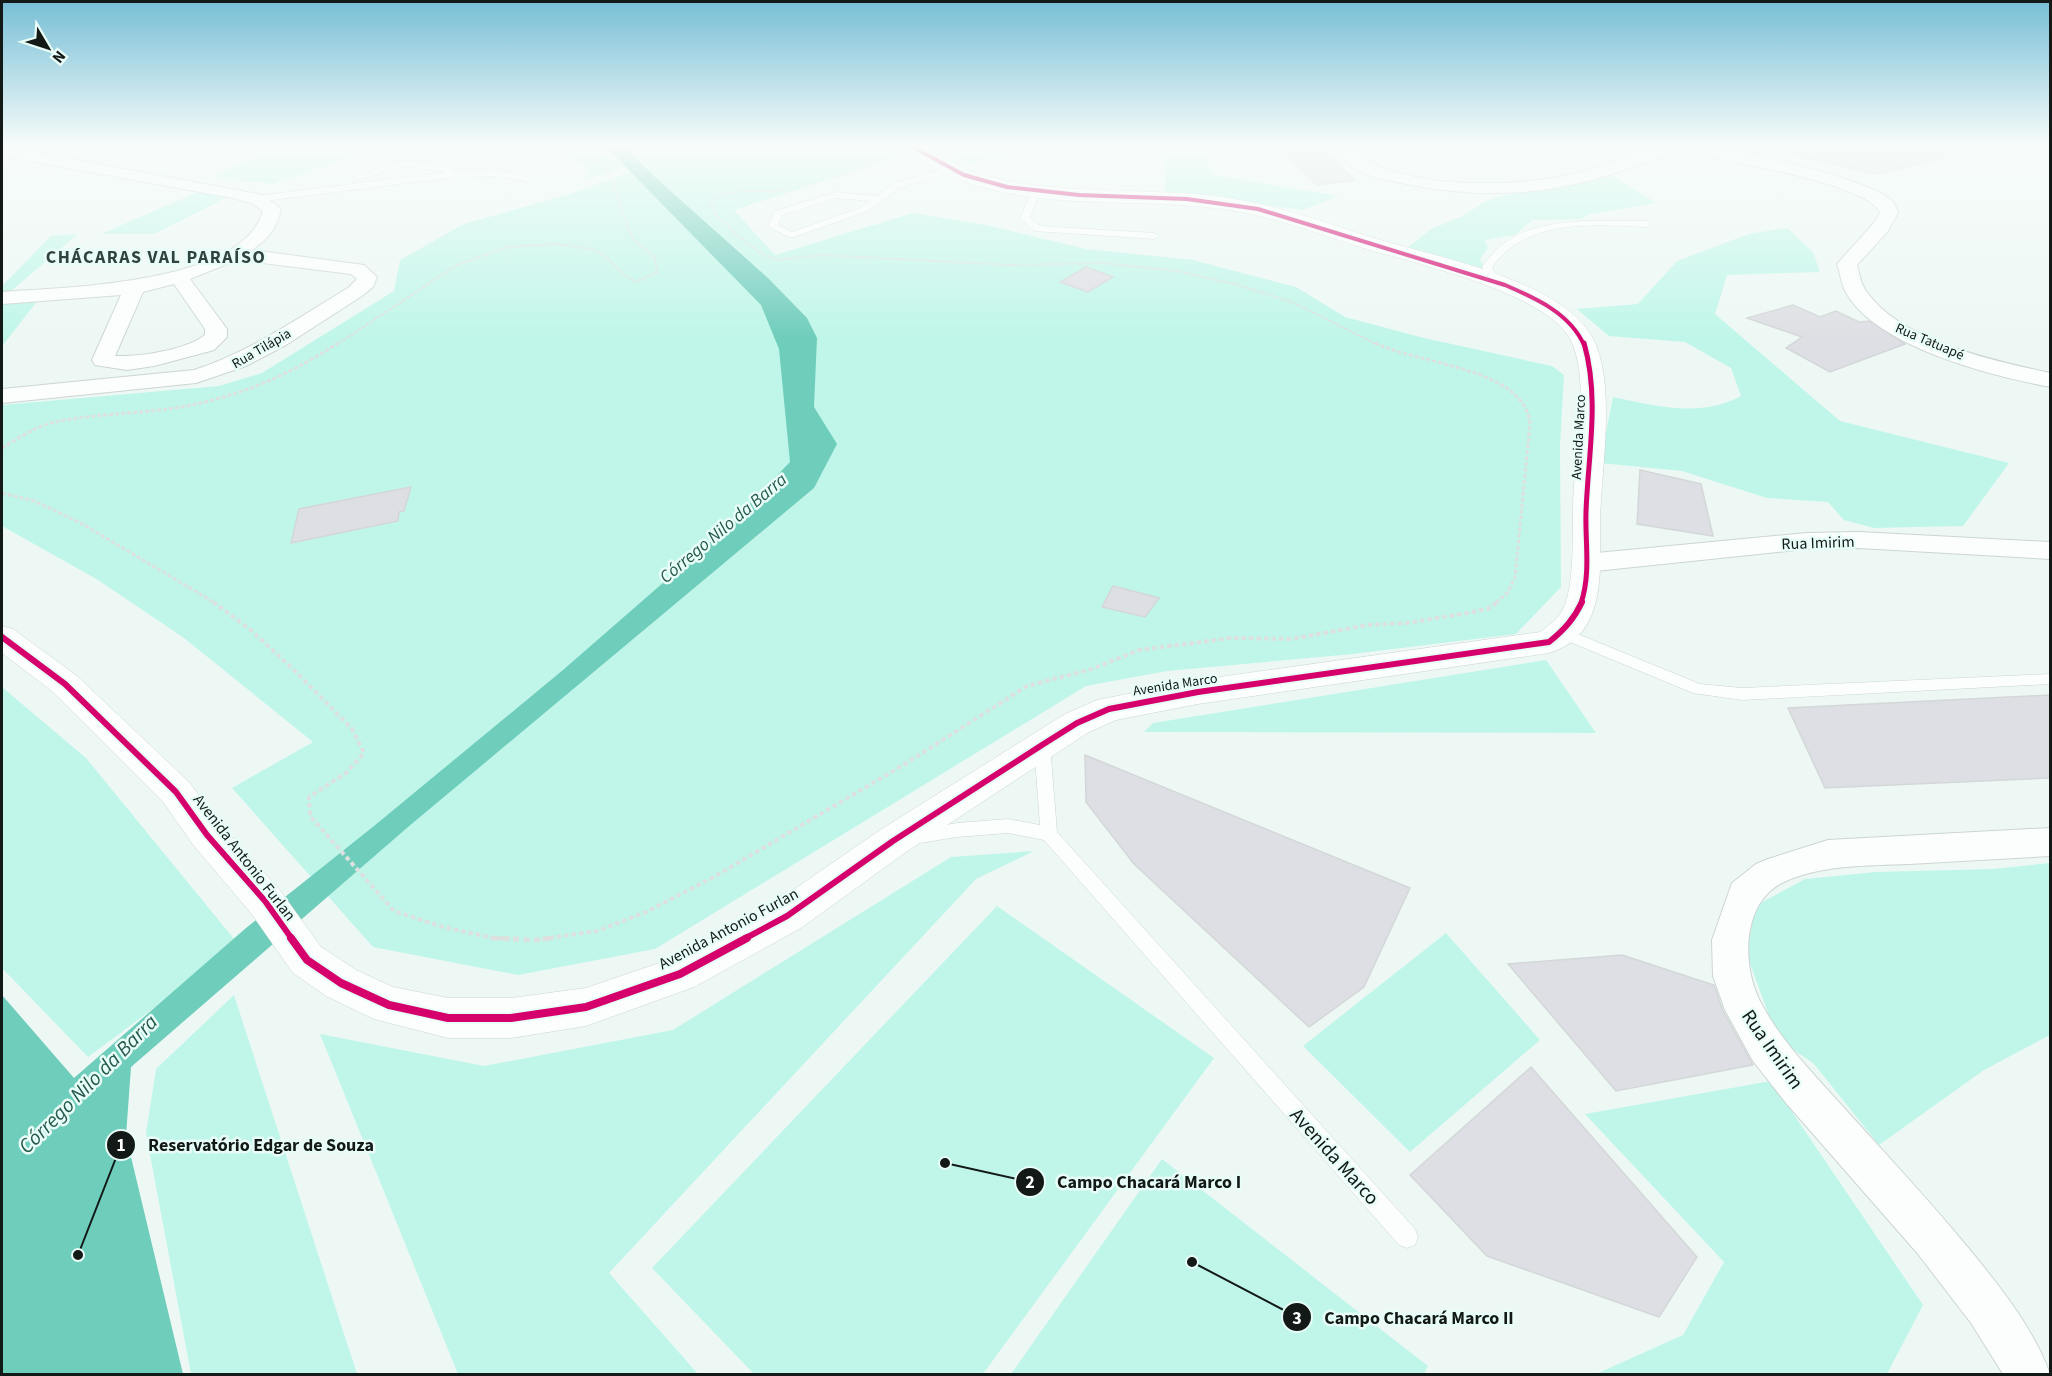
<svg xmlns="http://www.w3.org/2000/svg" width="2052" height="1376" font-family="'Source Sans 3',sans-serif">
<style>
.green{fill:#c0f6e9}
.water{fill:#6fcdbc}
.building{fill:#dedfe4;stroke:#d4d7d8;stroke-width:1.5}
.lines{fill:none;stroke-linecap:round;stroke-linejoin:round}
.service-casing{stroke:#ccd5d2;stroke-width:1}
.minor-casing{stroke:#ccd5d2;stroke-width:2}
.secondary-casing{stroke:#ccd5d2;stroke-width:1}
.path-far3{stroke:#dce0df;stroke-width:2;stroke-dasharray:3 1.5;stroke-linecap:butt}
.path-far2{stroke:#dce0df;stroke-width:3;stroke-dasharray:4 2;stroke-linecap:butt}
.path-far1{stroke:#dce0df;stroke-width:4;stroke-dasharray:4.5 3;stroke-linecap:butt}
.path{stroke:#dce0df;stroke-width:5;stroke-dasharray:6 4.5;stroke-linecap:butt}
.service{fill:#fcfefe;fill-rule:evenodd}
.minor{fill:#fcfefe;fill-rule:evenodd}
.secondary{fill:#fcfefe;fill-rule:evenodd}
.cycleway-far3-casing{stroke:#e8fdf7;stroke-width:6}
.cycleway-far2-casing{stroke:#e8fdf7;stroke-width:8}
.cycleway-far1-casing{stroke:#e8fdf7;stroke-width:10}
.cycleway-casing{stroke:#e8fdf7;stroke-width:12}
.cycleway-far3{stroke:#d6006c;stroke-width:4}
.cycleway-far2{stroke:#d6006c;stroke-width:5}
.cycleway-far1{stroke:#d6006c;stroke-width:6}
.cycleway{stroke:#d6006c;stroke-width:8}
.labels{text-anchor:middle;stroke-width:5;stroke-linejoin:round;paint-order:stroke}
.far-street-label{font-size:14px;fill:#121917;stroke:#e8fdf7}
.street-label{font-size:16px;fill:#121917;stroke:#e8fdf7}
.far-district-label{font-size:18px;font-weight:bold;letter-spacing:1.5px;fill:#32433f;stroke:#e8fdf7}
.water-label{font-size:18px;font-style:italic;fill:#24584d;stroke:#e8fdf7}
.near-street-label{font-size:20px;fill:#121917;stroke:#e8fdf7}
.near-water-label{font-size:21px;font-style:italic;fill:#24584d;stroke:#e8fdf7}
.leader{fill:none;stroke:#121917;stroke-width:2}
.callout-dot{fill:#121917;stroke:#e8fdf7;stroke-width:2}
.mark-label{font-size:18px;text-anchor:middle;font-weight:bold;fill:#fff}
.callout-label{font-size:18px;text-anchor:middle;font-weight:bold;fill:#121917;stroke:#e8fdf7;stroke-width:5;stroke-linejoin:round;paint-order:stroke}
</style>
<rect width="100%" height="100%" fill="#edf8f5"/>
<g class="green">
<polygon points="218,146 382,146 273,184 213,177 262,154"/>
<polygon points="493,146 580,146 627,166 586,180 588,169 560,152"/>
<polygon points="623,146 893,146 895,158 734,210 775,255 913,213 986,225 1086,249 1193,260 1296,287 1345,317 1424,338 1552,366 1564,375 1560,446 1561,587 1516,634 1353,654 1167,671 1086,686 655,949 518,975 373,947 232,788 313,742 184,638 98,580 2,526 2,405 219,386 262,373 394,291 400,260 464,224 570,194 646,166"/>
<polygon points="941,146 1047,146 967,164"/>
<polygon points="1165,146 1215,146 1207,156 1213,175 1339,196 1303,210 1165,192"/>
<polygon points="1612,176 1657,203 1590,214 1581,219 1532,220 1515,235 1484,240 1488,248 1480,259 1486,273 1406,249 1431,229 1463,216 1484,202 1504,195"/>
<polygon points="200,191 230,196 154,234 101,234"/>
<path d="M1787,228L1813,252L1820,272L1727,275L1715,314L1840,421L2009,463L1963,526L1874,528L1844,520L1828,502L1767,498L1682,471L1600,463L1613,397C1656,406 1701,418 1741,396L1731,368L1685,342L1609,336L1577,309L1638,304L1677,261L1749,234Z"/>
<polygon points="78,234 11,291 2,292 2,286 51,236"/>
<polygon points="38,300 2,346 2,303"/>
<polygon points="1546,660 1596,733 1144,732 1153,723"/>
<polygon points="2,687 86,758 239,945 88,1057 2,968"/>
<polygon points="1034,851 976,879 609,1273 698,1374 458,1374 320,1034 484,1066 673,1030 951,857"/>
<polygon points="2050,863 2050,1035 1984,1070 1879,1145 1814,1064 1777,1038 1747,955 1755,906 1805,879 1876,872 1992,869"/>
<polygon points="997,906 1214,1058 983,1374 754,1374 652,1268"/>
<polygon points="1446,933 1540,1040 1410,1152 1303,1046"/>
<polygon points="234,995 357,1374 191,1374 146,1133 156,1069"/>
<polygon points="1771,1081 1923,1305 1887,1374 1596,1374 1683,1335 1724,1262 1585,1114"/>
<polygon points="1162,1159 1428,1366 1424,1374 1011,1374"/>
</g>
<polygon class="water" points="591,146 624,146 656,178 768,278 807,318 817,338 814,407 837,444 814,488 408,827 131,1067 126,1136 183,1374 2,1374 2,995 74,1078 246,928 374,826 563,670 726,528 790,462 779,349 761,305 613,154"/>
<g class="building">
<polygon points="1278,146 1316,146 1355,180 1317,185"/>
<polygon points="1794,146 1872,146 1946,155 1946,157 1877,174 1793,155"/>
<polygon points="1086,267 1113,277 1088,292 1060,282"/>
<polygon points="1793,305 1820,317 1836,311 1859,322 1870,321 1905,344 1830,372 1786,348 1802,337 1747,318"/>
<polygon points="1640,470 1701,484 1713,536 1637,524"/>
<polygon points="411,487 404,511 399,512 398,521 291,543 299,509"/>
<polygon points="1113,586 1159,598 1145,617 1102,607"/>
<polygon points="2050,695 2050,778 1825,788 1788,708"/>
<polygon points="1085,755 1410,888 1364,987 1309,1027 1134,864 1086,802"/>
<polygon points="1622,955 1714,985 1723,1011 1753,1065 1616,1091 1508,964"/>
<polygon points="1531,1067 1697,1257 1659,1317 1487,1256 1410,1175"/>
</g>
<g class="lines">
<g class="service-casing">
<g id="service">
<polygon points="410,161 449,167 452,168 452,172 497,170 532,178 528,181 497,176 454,177 257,202 253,199 257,196 447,172 410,167 391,169 356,181 352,178 387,165"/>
<path d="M952,166L956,169L955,171L899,188L868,211L794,237H788L768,226L775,211L836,192L877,196L893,184ZM836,198L870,201L862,207L792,232L778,225L782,215Z"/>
<polygon points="1036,188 1040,191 1030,218 1040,226 1154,233 1159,236 1154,239 1034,231 1020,218 1032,191"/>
<path d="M1582,221H1647L1652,224L1647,227C1593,225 1527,218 1492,267L1499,281L1494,284L1490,283L1482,267C1509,229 1538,225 1582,221Z"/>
<polygon points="1563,628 1700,684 1742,688 2050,674 2050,684 1742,700 1693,693 1558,637 1556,633"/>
<polygon points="1042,739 1048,741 1050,745 1057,832 1415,1229 1418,1237 1415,1245 1407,1248 1399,1245 1044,840 1008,833 957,837 914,844 908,842 906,837 908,832 957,823 1008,819 1040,825 1034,745 1036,741"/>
</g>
</g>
<g class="minor-casing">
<g id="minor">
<path d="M2,146L263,195L281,209C277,228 268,239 252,250L364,265L377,277L373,287L362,296L286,345L246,366L196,383L2,403V389L194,370C250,352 298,318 348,288L357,279L351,274L237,260L190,279L227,329V337L214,350L154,366L127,370L95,365L92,360L121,295L2,304V292C63,287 243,285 263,211L251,203L233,198L2,156ZM174,284L205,329V335C186,350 140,357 115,356L143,292Z"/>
<path d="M1348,146H1365L1359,154L1360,157C1413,190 1523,188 1582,172C1605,166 1644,147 1665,146C1676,145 1689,145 1701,146C1734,148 1871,179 1892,201C1895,204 1897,209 1898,213L1888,231L1857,265C1859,273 1861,284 1866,291C1902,342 1992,360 2050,373V387C1992,376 1875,347 1845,291C1841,283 1840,272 1837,264L1873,224L1880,213C1871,186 1744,164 1714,158C1704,156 1689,150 1678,151C1671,152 1663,156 1657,159C1637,165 1616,173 1596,179C1532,197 1466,197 1402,183C1384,179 1355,175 1344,159L1343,153Z"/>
<polygon points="1859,532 2050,542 2050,559 1859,548 1807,549 1586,572 1576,569 1573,563 1576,557 1586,554 1807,533"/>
<path d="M2050,828V856C2003,859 1956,861 1909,864C1868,866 1818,864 1780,884C1741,906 1742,968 1761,1003C1780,1039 1809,1069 1836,1099C1883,1151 1931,1202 1975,1256C2004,1292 2034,1330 2050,1374H2003L1971,1323L1918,1254L1786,1103L1753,1061L1725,1010L1713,976L1712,940L1732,883L1756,864L1768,859L1828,840Z"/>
</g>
</g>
<g class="secondary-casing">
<path id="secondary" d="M902,146C908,146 917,144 923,146C933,149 943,158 951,162C969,171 988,177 1007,181C1078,194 1151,188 1222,197C1275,204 1326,223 1377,239C1438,257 1548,278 1587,329C1620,372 1600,473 1600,525C1600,572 1607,636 1549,653L1198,704L1116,720L1089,732L906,852L801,928L694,987L586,1026L511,1038H448L374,1019L326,996L293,973L251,913L194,846L163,802L53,692L2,653V626L13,629L77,676L189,782L220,824L279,889L321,947L356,970L393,987L448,998H511L586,988L668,960L773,904L880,830L1030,736L1065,714L1097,700L1198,680L1540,632C1548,626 1557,620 1562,611C1577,586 1571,517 1574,485C1578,446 1589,374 1570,339C1545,292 1413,263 1363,248C1317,233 1269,215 1221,209C1125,196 1013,215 927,164C918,159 908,154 902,146Z"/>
</g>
<g class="path-far3">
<polyline points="835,177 859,169 879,157 877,146"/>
<path d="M790,189C764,195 730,184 710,203L716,215L744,241L762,254L778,260L821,255L1010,265L1102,263L1177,271L1238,285L1292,302L1378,345"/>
<polyline points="336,345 457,265 507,247 559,244 594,250 605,256 624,275 636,282 657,272 655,258 633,239 617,198 615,183 603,166 567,146"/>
</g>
<g class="path-far2">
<path d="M1375,343C1416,364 1525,367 1530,424L1515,577L1508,592L1496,603"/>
<path d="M2,448C19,438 36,426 55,422C98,413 144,414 187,406C243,395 291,374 338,343"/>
<polyline points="2,493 34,501 81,523 215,603"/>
</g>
<g class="path-far1">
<polyline points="213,602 252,631 296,672 352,729 364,753 346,773 309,797 310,816 394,911 443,927 494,938 517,939"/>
<polyline points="542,939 597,931 646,912 714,877 905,764 1027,686 1092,669 1139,650 1231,638 1292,639 1367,625 1407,623 1473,612 1490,608 1497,602"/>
</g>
<polyline class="path" points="492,938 536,940 552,938"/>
<use href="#service" class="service"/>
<use href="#minor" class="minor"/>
<use href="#secondary" class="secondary"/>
<g class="cycleway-far3-casing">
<path id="cycleway-far3" d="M911,146L964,175L1007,187L1079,195L1187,199L1258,209L1505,285C1535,298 1570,313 1584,345"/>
</g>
<g class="cycleway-far2-casing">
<path id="cycleway-far2" d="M1581,603C1591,574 1585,542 1586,512C1588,455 1600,399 1584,343"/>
</g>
<g class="cycleway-far1-casing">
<g id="cycleway-far1">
<polyline points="2,637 65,684 176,792 207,835 265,901 292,939"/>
<path d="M744,939L787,916L893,841L1042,745L1077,723L1109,709L1198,692L1549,642C1564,630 1574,619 1582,602"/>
</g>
</g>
<g class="cycleway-casing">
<polyline id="cycleway" points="291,938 307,960 341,983 389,1005 448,1018 511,1018 586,1007 680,974 747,938"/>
</g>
<use href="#cycleway-far3" class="cycleway-far3"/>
<use href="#cycleway-far2" class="cycleway-far2"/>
<use href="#cycleway-far1" class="cycleway-far1"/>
<use href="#cycleway" class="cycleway"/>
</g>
<linearGradient id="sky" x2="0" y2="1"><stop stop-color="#77bed6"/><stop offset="0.43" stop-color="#f7fcfa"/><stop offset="1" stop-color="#f7fcfa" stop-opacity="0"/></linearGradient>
<rect width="2052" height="338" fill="url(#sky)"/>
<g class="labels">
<g class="far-street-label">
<text transform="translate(1930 341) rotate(23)" y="5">Rua Tatuapé</text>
<text transform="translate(261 348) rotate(-30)" y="5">Rua Tilápia</text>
<text transform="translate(1578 437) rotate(-87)" y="5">Avenida Marco</text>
<text transform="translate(1175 684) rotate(-9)" y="5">Avenida Marco</text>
</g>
<g class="street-label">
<text transform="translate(1818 542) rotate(-2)" y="6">Rua Imirim</text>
<text transform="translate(245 857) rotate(52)" y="6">Avenida Antonio Furlan</text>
<text transform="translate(728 928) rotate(-28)" y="6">Avenida Antonio Furlan</text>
</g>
<g class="far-district-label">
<text x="156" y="263">CHÁCARAS VAL PARAÍSO</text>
</g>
<g class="water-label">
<text transform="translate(723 528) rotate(-40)" y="6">Córrego Nilo da Barra</text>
</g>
<g class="near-street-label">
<text transform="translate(1773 1049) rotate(55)" y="7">Rua Imirim</text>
<text transform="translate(1335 1156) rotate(48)" y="7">Avenida Marco</text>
</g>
<g class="near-water-label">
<text transform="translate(88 1084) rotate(-45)" y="7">Córrego Nilo da Barra</text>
</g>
</g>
<path class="leader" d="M78 1255L121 1145M945 1163L1030 1182M1192 1262L1297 1317"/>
<g class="callout-dot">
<circle cx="78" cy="1255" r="6"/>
<circle cx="945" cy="1163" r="6"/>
<circle cx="1192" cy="1262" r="6"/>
<circle cx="121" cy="1145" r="15"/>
<circle cx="1030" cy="1182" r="15"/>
<circle cx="1297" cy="1317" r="15"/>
</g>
<g class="mark-label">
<text x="121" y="1151">1</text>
<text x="1030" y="1188">2</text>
<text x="1297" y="1324">3</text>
</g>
<g class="callout-label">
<text x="261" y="1151">Reservatório Edgar de Souza</text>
<text x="1149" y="1188">Campo Chacará Marco I</text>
<text x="1419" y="1324">Campo Chacará Marco II</text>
</g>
<rect width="2052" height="1376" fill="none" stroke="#121917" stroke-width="6"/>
<g transform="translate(48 48) rotate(129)" stroke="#e8fdf7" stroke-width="4.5" paint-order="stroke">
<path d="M0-4.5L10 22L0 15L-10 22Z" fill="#121917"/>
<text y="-9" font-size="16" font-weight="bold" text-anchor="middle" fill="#121917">N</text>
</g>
</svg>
